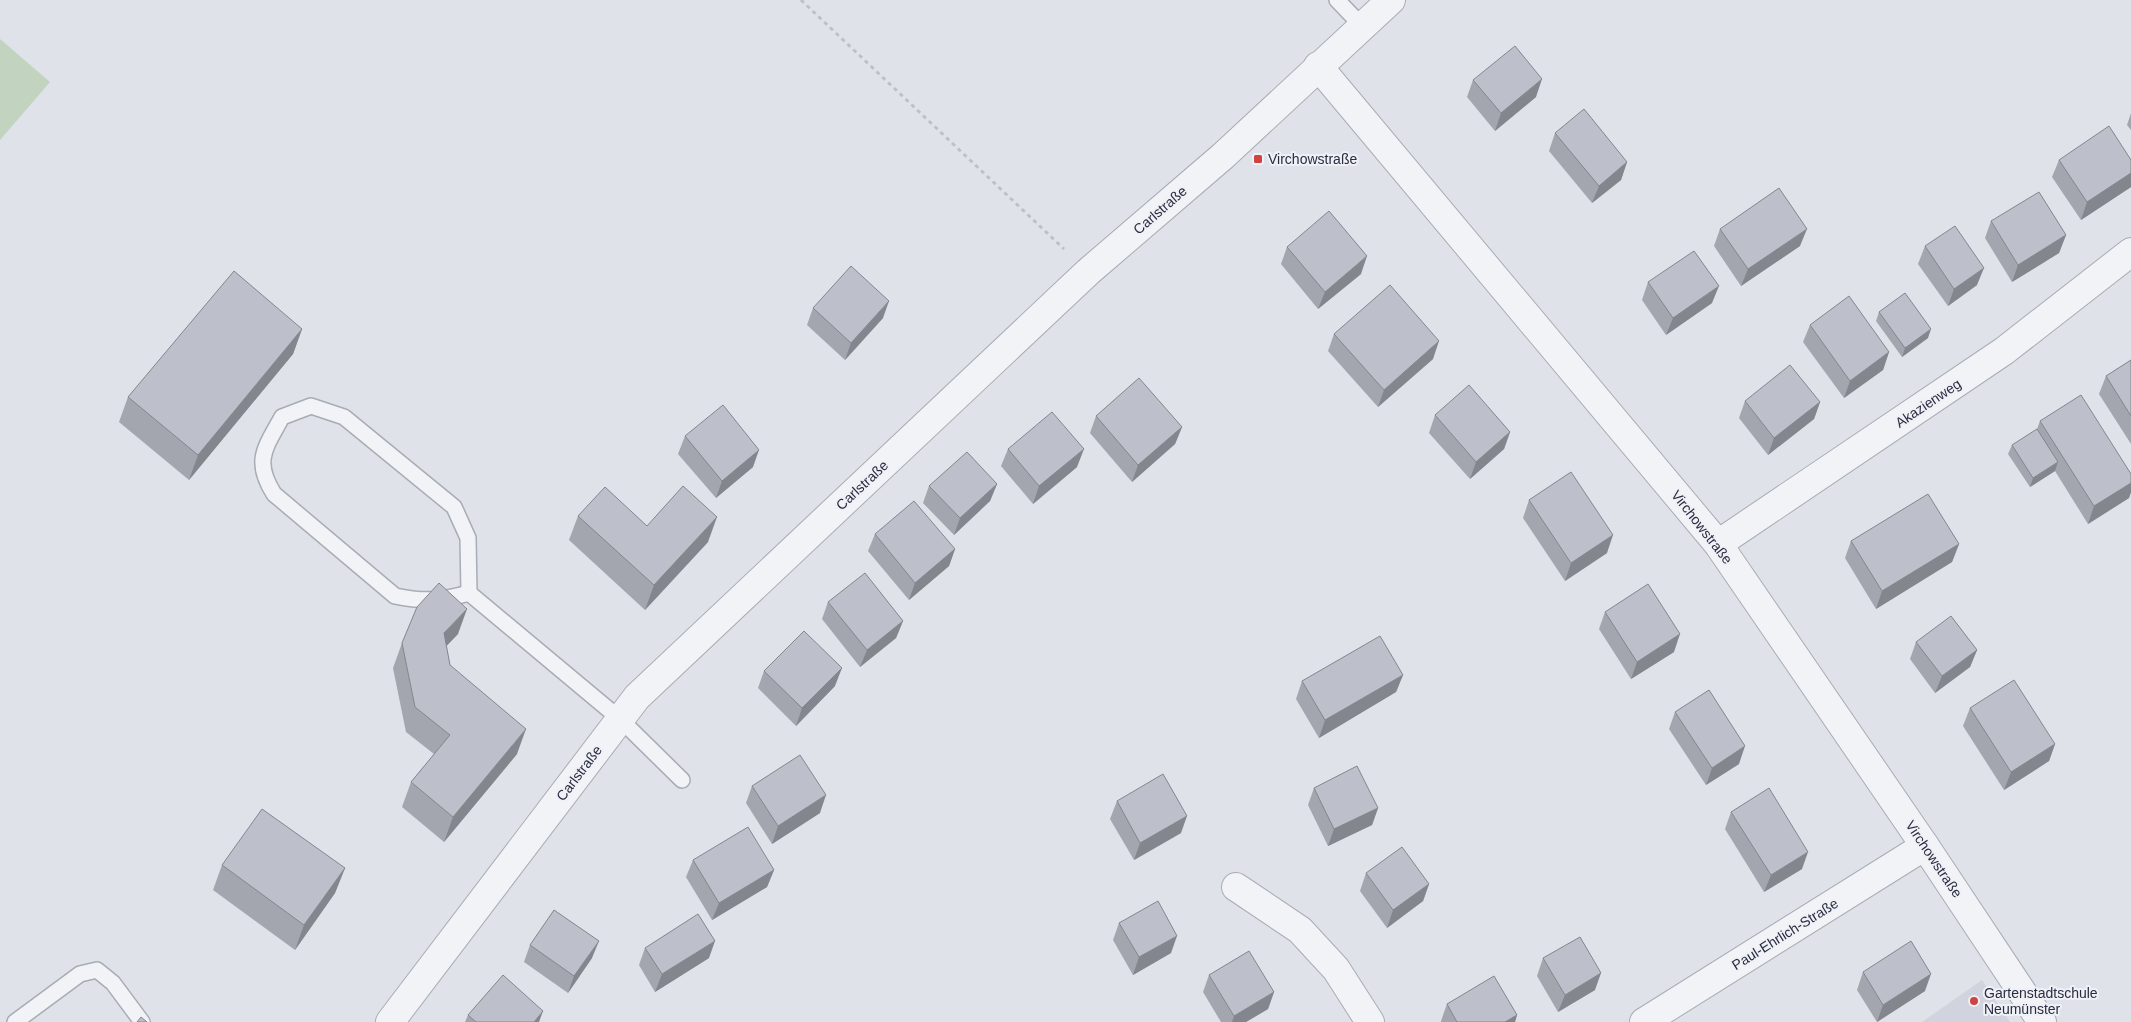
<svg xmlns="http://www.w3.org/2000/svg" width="2131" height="1022" font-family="Helvetica,sans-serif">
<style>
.built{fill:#d1d4de}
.green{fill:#c2d3c0}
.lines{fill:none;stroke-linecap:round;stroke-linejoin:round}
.lane-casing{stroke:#a8acb6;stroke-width:18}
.street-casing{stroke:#a8acb6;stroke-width:30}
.path{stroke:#bdc0c7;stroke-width:3;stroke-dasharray:4 4;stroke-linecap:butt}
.lane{stroke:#f2f3f7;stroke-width:15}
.street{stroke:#f2f3f7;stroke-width:28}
.wall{fill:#a3a5af}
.shaded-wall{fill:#84868e}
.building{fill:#bdc0cb;stroke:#84868e}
.poi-dot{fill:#cf4443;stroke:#eff1f6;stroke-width:2}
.labels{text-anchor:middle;stroke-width:4;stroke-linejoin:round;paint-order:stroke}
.poi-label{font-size:14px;fill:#282d40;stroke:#eff1f6;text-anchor:start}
.street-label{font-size:14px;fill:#282d40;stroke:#eff1f6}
</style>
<rect width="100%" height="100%" fill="#dfe2e9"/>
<polygon class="built" points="1982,980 2010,1022 1922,1022"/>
<polygon class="green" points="0,39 50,82 0,140"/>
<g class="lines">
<g class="lane-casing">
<g id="lane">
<polyline points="1337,0 1363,27"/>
<path d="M469,593C441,601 423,602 395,596L274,494C253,461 265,448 282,417L311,406L344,417L454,507L468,538L469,593L620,719L682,780"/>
<polyline points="15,1022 80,974 97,970 113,983 142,1022"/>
</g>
</g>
<g class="street-casing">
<g id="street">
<polyline points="1318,66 1718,544 1925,846 2042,1022"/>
<polyline points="1718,544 2004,351 2131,252"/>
<polyline points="1236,887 1300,930 1336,969 1370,1022"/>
<polyline points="390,1022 637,697 1088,272 1223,156 1391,0"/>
<polyline points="1644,1022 1925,846"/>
</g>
</g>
<polyline class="path" points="801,0 1064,249"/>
<use href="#lane" class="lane"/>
<use href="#street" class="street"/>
</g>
<g class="wall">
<polygon points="1473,80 1536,97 1495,131 1467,97"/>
<polygon points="2131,113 2131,130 2127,125"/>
<polygon points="1555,133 1627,162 1621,180 1592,203 1549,151"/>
<polygon points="2059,160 2131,160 2131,187 2081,220 2052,177"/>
<polygon points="1991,221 2066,235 2059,253 2012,282 1985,238"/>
<polygon points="1720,229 1800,246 1741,286 1714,246"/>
<polygon points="1925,246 1977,285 1948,306 1918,264"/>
<polygon points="1287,247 1361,274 1318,309 1281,264"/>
<polygon points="1648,282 1712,303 1666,335 1642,300"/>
<polygon points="813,308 883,318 845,360 807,325"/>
<polygon points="1879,312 1928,338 1902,357 1876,321"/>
<polygon points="1810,325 1889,352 1883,370 1844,398 1803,342"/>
<polygon points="302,329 293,354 189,480 119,422 128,397"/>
<polygon points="1334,334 1433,359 1378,407 1328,351"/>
<polygon points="2131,360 2131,444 2099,394 2106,376"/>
<polygon points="1745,401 1820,402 1814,419 1768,455 1739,418"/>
<polygon points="1435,415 1510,432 1504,449 1470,479 1429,433"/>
<polygon points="1096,416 1182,427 1175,444 1132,482 1090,433"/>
<polygon points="2040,421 2131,474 2131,492 2129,498 2088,524 2055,471 2030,487 2008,454 2012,445 2037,429"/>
<polygon points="685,436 753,467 716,498 678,454"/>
<polygon points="1008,449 1077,467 1033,504 1001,466"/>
<polygon points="997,484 990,501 954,535 923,503 929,486"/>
<polygon points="1529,500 1607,553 1565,581 1523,518"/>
<polygon points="578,516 647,526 708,542 645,610 569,540"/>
<polygon points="875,534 955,549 949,566 909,600 868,551"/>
<polygon points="1851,541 1959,544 1952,562 1876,609 1845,558"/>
<polygon points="828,602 903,621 896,638 860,667 822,619"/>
<polygon points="1605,612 1674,652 1631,679 1599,629"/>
<polygon points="458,634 446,646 450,665 517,754 444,842 402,807 411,782 434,754 406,732 393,668 402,643"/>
<polygon points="1916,642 1977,650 1970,667 1935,693 1910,659"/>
<polygon points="764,671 835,686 796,726 758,688"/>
<polygon points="1403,675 1396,692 1319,738 1296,699 1302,681"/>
<polygon points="1970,708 2055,744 2049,761 2004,790 1963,726"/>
<polygon points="1675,712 1739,764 1706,785 1669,729"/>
<polygon points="752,786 820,813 772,844 746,803"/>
<polygon points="1314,788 1378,808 1372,825 1328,846 1308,805"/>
<polygon points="1117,801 1181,833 1134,860 1110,819"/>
<polygon points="1731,812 1802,869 1764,892 1725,829"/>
<polygon points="693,860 774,870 767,887 712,920 686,877"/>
<polygon points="222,865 345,868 335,893 295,950 213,890"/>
<polygon points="1366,873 1429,884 1423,901 1387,928 1360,891"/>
<polygon points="1119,923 1171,953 1133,975 1113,940"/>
<polygon points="530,945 592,958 568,993 524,962"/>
<polygon points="645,948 709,958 655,992 639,965"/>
<polygon points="1543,958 1595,990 1558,1012 1537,976"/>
<polygon points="1863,972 1925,991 1877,1022 1857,990"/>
<polygon points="1209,975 1274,992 1268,1009 1246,1022 1221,1022 1203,992"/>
<polygon points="1447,1004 1517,1015 1515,1022 1441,1022 1441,1021"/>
<polygon points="468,1015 539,1022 465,1022"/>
</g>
<g class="shaded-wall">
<polygon points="1542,79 1536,97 1495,131 1501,113"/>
<polygon points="1627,162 1621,180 1592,203 1599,186"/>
<polygon points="2131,173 2131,187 2081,220 2087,202"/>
<polygon points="1807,229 1800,246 1741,286 1748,269"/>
<polygon points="2066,235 2059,253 2012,282 2018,265"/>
<polygon points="1367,256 1361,274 1318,309 1325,292"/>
<polygon points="1984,268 1977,285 1948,306 1954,289"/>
<polygon points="1719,286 1712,303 1666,335 1673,318"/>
<polygon points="889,301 883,318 845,360 851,343"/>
<polygon points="302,329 293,354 189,480 198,455"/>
<polygon points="1931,329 1928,338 1902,357 1905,348"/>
<polygon points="1439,341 1433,359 1378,407 1384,390"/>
<polygon points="1889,352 1883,370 1844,398 1850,381"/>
<polygon points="1820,402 1814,419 1768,455 1774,438"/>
<polygon points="1182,427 1175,444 1132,482 1138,465"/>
<polygon points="1510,432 1504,449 1470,479 1476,462"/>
<polygon points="1084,449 1077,467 1033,504 1039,486"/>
<polygon points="759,450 753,467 716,498 722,481"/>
<polygon points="2058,462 2055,471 2030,487 2033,478"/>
<polygon points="2131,483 2131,492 2129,498 2088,524 2094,506"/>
<polygon points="997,484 990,501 954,535 960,518"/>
<polygon points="717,517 708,542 645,610 654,585"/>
<polygon points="1613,535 1607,553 1565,581 1571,563"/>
<polygon points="1959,544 1952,562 1876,609 1882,591"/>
<polygon points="955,549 949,566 909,600 915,583"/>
<polygon points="467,609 458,634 435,658 444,633"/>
<polygon points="903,621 896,638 860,667 867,650"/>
<polygon points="1680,634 1674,652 1631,679 1637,662"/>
<polygon points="1977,650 1970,667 1935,693 1942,676"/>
<polygon points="842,668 835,686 796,726 802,708"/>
<polygon points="1403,675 1396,692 1319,738 1325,720"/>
<polygon points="526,729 517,754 444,842 453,817"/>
<polygon points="2055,744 2049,761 2004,790 2011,772"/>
<polygon points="1745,746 1739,764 1706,785 1712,768"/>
<polygon points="826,795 820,813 772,844 778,826"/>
<polygon points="1378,808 1372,825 1328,846 1334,829"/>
<polygon points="1187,816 1181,833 1134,860 1140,843"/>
<polygon points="1808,852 1802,869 1764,892 1771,875"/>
<polygon points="345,868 335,893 295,950 304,925"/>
<polygon points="774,870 767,887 712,920 719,903"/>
<polygon points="1429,884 1423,901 1387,928 1393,910"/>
<polygon points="1177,936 1171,953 1133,975 1139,957"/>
<polygon points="599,941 592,958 568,993 574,976"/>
<polygon points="715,941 709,958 655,992 662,974"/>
<polygon points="1601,973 1595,990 1558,1012 1565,995"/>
<polygon points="1931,974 1925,991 1877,1022 1883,1005"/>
<polygon points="1274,992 1268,1009 1246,1022 1232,1022 1234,1016"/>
<polygon points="543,1011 539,1022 534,1022"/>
<polygon points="1517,1015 1515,1022 1505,1022"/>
</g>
<g class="building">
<polygon points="1515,46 1542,79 1501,113 1473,80"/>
<polygon points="1584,109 1627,162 1599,186 1555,133"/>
<polygon points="2109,126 2131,160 2131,173 2087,202 2059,160"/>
<polygon points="1779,188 1807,229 1748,269 1720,229"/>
<polygon points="2039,192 2066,235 2018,265 1991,221"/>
<polygon points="1329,211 1367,256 1325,292 1287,247"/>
<polygon points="1955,226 1984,268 1954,289 1925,246"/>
<polygon points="1694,251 1719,286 1673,318 1648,282"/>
<polygon points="851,266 889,301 851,343 813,308"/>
<polygon points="234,271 302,329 198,455 128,397"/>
<polygon points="1390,285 1439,341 1384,390 1334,334"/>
<polygon points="1905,293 1931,329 1905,348 1879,312"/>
<polygon points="1849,296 1889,352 1850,381 1810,325"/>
<polygon points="2131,360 2131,416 2106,376"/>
<polygon points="1790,365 1820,402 1774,438 1745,401"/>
<polygon points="1139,378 1182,427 1138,465 1096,416"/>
<polygon points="1469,385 1510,432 1476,462 1435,415"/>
<polygon points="2081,395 2131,474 2131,483 2094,506 2040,421"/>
<polygon points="723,405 759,450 722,481 685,436"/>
<polygon points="1052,412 1084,449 1039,486 1008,449"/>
<polygon points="2037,429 2058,462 2033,478 2012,445"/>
<polygon points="967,452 997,484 960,518 929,486"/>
<polygon points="1571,472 1613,535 1571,563 1529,500"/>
<polygon points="683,486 717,517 654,585 578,516 605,487 647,526"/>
<polygon points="1928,494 1959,544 1882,591 1851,541"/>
<polygon points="914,501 955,549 915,583 875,534"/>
<polygon points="865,573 903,621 867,650 828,602"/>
<polygon points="439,583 467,609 444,633 450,665 526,729 453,817 411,782 450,735 415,707 402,643 417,607"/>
<polygon points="1648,584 1680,634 1637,662 1605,612"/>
<polygon points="1951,616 1977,650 1942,676 1916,642"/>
<polygon points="804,631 842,668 802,708 764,671"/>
<polygon points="1380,636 1403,675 1325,720 1302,681"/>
<polygon points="2014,680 2055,744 2011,772 1970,708"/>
<polygon points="1709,690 1745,746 1712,768 1675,712"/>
<polygon points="800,755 826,795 778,826 752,786"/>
<polygon points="1357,766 1378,808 1334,829 1314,788"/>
<polygon points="1163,774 1187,816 1140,843 1117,801"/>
<polygon points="1769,788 1808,852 1771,875 1731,812"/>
<polygon points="262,809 345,868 304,925 222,865"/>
<polygon points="748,827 774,870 719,903 693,860"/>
<polygon points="1402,847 1429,884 1393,910 1366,873"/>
<polygon points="1158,901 1177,936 1139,957 1119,923"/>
<polygon points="554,910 599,941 574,976 530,945"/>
<polygon points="698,914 715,941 662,974 645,948"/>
<polygon points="1580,937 1601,973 1565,995 1543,958"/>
<polygon points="1911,941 1931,974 1883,1005 1863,972"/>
<polygon points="1249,951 1274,992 1234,1016 1209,975"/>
<polygon points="503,975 543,1011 534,1022 476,1022 468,1015"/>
<polygon points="1494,976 1517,1015 1505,1022 1457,1022 1447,1004"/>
<polygon points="141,1017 147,1022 137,1022"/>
</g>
<g class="poi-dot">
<rect x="1253" y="154" width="10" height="10" rx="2.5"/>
<circle cx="1974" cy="1001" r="5"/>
</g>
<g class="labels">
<g class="poi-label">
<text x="1268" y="164">Virchowstraße</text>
<text x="1984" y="998">Gartenstadtschule<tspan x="1984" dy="16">Neumünster</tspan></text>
</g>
<g class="street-label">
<text transform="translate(1160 210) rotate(-41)" y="5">Carlstraße</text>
<text transform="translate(1928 403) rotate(-34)" y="5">Akazienweg</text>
<text transform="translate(862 485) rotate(-43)" y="5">Carlstraße</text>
<text transform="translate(1702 527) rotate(52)" y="5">Virchowstraße</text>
<text transform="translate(579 773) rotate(-53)" y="5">Carlstraße</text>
<text transform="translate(1934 859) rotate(56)" y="5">Virchowstraße</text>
<text transform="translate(1785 934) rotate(-32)" y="5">Paul-Ehrlich-Straße</text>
</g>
</g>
</svg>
